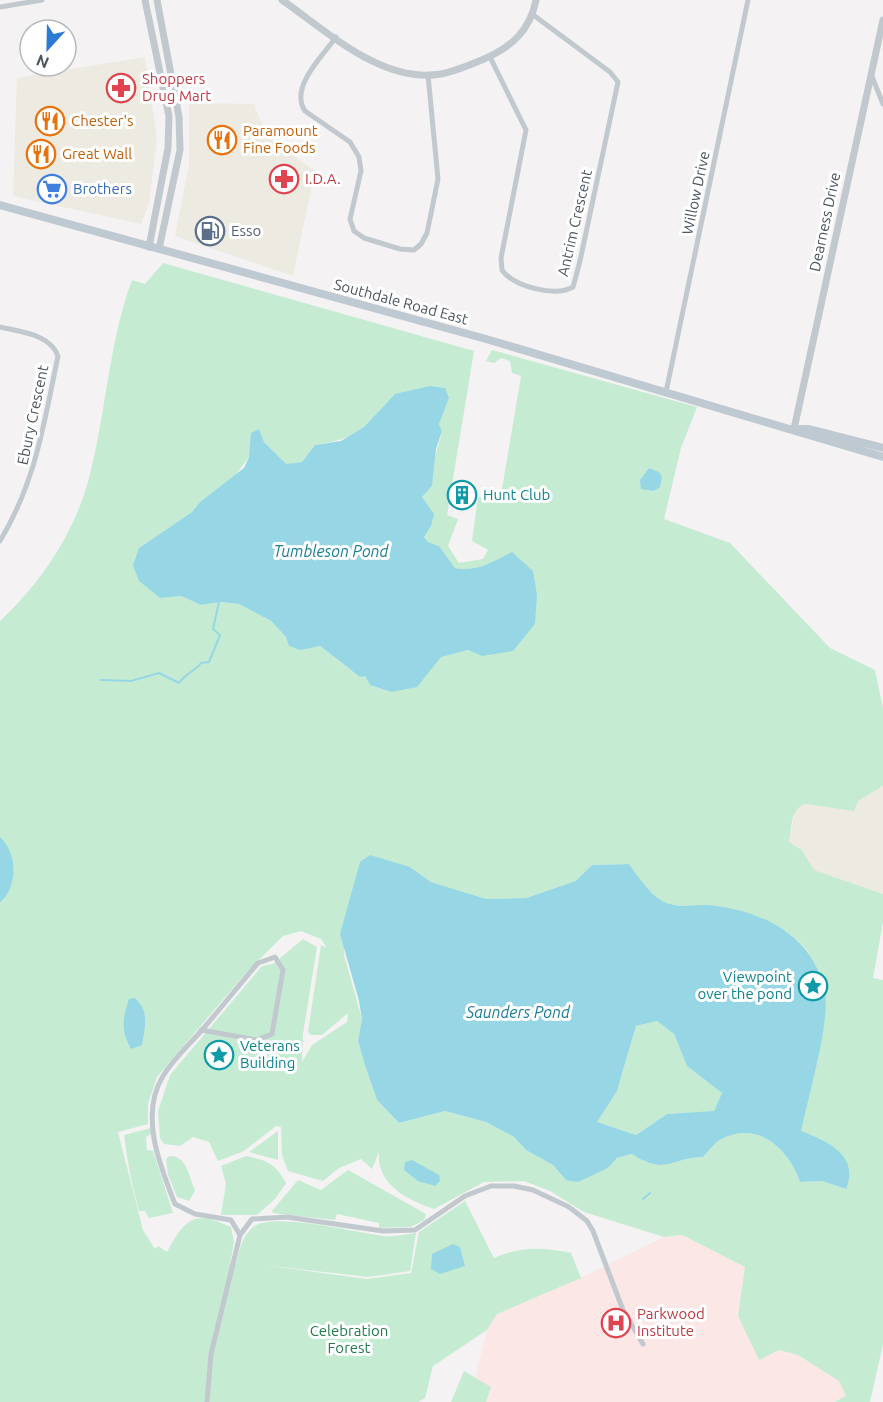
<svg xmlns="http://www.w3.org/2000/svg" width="883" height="1402" font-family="Ubuntu,sans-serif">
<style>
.commercial{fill:#edeae2}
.medical{fill:#fae7e6}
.green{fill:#c5ecd3;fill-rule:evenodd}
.water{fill:#97d7e5;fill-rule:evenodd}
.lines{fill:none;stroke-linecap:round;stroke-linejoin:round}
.stream{stroke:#97d7e5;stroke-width:2}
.minor{stroke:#c1c9cf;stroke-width:5}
.tertiary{stroke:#c1c9cf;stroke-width:7}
.secondary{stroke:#bfc9d1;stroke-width:8}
.labels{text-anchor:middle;stroke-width:6;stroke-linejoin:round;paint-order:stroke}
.health-label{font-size:15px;fill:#be3a42;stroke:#fff;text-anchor:start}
.food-label{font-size:15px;fill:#c56008;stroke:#fff;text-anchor:start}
.shop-label{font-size:15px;fill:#366cbe;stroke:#fff;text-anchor:start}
.street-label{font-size:15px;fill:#4b555e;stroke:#fff}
.service-label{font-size:15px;fill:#4e5e75;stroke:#fff;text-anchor:start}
.culture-label{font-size:15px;fill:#0d838f;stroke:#fff;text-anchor:start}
.park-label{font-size:15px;fill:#217a4a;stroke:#fff}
.water-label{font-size:16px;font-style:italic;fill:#197e94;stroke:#fff}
</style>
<rect width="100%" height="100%" fill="#f4f2f2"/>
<g class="commercial">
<polygon points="145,57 157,138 149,204 141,224 13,196 17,78"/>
<polygon points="189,103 255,104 255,109 270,139 315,171 293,276 175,236 189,165"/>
<polygon points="883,786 883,894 814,870 802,850 789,842 795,810 799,806 804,804 854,811 858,801"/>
</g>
<polygon class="medical" points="682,1235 745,1267 738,1316 779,1350 798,1355 839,1381 846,1396 834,1402 486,1402 491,1387 475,1378 487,1330 497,1314 581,1278 664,1237"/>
<g class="green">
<path d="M163,263L474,351L447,515L458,519L448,546L459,563L483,559L488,550L472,541L478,497L500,501L521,376L512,373L510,361L501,358L494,363L486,361L492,350L697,407L681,448L664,519L730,543L830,648L875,670L883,708V786L858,801L854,811L805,804C790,809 792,828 789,842L802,850L814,870L883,894V922L873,978L883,980V1344L870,1402H834L846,1396L839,1381L798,1355L779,1350L759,1360L738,1316L745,1267L682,1235L664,1237L584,1212L550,1191L524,1181L484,1182L434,1209C407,1200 376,1184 379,1152L372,1169L361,1159L339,1168L323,1181L288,1171L282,1155L281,1127L276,1126L244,1151L218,1161L209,1142L193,1137L180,1146L164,1144L160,1138L158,1111L170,1075L262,966L273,964L303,939L317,947L303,1034L302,1062L312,1045L347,1022L348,1013L322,1035H311L308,1032L321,945L327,948L321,939L301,931L283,936L244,975L157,1077L148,1104V1124L118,1132L143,1230L155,1249L158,1246L167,1252C185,1219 193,1209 231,1227L234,1242L230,1264H236C239,1251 242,1236 253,1227C273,1211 357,1233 384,1236C395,1237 406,1234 416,1233L410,1271L368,1277L263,1265L367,1279L411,1273L419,1232L465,1201L494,1258C521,1246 544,1247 571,1253L581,1278L497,1314L487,1330L433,1366L425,1398L418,1402H0V903L4,900L3,840L0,837V621C40,584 73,535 88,482C106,416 108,345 132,280L145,284ZM413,392L449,398L439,424L442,431L431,473L432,486L422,497L431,526L424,537L428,542L439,546L455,568C477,572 493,562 513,553L483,656L468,650L440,657L428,670L391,692L370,685L365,676L349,669L320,646L286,637L271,621L239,604L219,602L201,605L181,596L159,598L139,548L192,512L200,502L234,477L249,457L259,429L264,442L286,465L302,462L315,445C333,442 349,439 364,427C384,410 383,396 413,392ZM629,864C639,877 651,897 667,903C683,909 704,903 721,907C861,934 826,1028 800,1132L816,1137L846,1189L822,1181L800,1182C789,1149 757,1119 720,1140C714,1143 708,1152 703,1157C671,1158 664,1176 633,1154L617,1158L608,1168L566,1180L553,1165L526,1150L514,1137L486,1122L445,1111L399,1123L377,1100L358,1042L362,1019L344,955L345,918L352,898L410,867L431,882L485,899L526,898L577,881L592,865Z"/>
<polygon points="657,1021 674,1034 687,1066 722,1093 714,1112 667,1114 636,1135 596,1122 617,1091 636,1026"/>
<path d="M151,1128V1134L146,1137L147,1150L153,1151L173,1213L149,1218L145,1211H139C132,1186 127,1161 124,1135Z"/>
<polygon points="278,1131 278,1160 249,1152"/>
<path d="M170,1156C187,1155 189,1178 195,1190L189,1201L177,1197L168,1175L166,1159Z"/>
<path d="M246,1156C267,1160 276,1164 286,1183L275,1199L257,1215H221L226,1184L221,1166Z"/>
<polygon points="348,1170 426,1214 424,1220 411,1227 379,1228 379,1223 337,1214 335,1220 273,1213 272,1211 298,1180 321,1190"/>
<polygon points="464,1371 491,1387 486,1402 451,1402"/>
</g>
<g class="water">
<path d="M430,386L445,388L449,398L439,424L442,431L436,449L432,486L422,497L434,514L431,526L424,537L428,542L439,546L455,568C477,572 493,562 512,552L533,571L537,595L535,624L513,651L482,656L468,650L441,657L417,687L391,692L370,685L365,676L360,677L320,646L300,650L289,646L286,637L271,621L239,604L220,602L201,605L181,596L160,598L139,581L133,565L139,548L192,512L200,502L244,468L249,457L251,433L259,429L264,442L286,464L302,462L315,445L341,441L364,427L395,394Z"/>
<polygon points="649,468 659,472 662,477 660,487 654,491 641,489 640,480"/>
<path d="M0,837C18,854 18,886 0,903Z"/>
<path d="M370,855L410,867L431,882L486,899L526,898L576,881L592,865L629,864C639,877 651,897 667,903C682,909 701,903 717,906C767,913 815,938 825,993C830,1023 808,1099 801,1131C827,1141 860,1155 846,1189L822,1181L800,1182C789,1149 757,1119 720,1140C714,1143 708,1152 703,1157C670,1158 666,1176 632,1154L617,1158L608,1168L578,1182L566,1180L553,1165L526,1150L514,1137L486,1122L445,1111L399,1123L377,1100L365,1065L358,1041L362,1019L359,1001L340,934L360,862ZM657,1021L674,1034L687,1066L722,1093L714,1111L667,1114L636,1135L597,1122L617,1091L636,1026Z"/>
<path d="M135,998C150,1012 145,1026 142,1045L131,1049C121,1031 122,1019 129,999Z"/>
<polygon points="412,1160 439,1175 440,1181 435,1186 418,1181 404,1170 405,1162"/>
<polygon points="453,1244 460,1247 465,1266 440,1274 431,1269 432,1254"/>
</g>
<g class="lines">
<g class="stream">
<path d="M101,680L131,681L159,673L179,683C185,674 194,672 201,663L209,662L220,635L213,629L219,602"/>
<polyline points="643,1199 650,1193"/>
</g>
<g class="minor">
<polyline points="0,7 42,0"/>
<path d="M336,37C323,56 289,87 305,111L350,142L359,157L361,171L350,219L354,231L364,238L400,249L414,250L421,244L427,233L438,179L428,75"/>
<path d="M490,57L526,130L501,258L502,270C514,287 555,297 573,287L580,261L618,82L610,72L532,14"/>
<polyline points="871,74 883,104"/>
<path d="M0,327C21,332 50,334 58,356C44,423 36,481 0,541"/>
<polyline points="666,392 748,0"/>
<path d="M201,1030L257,1040L272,1034L283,970L275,957L258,963C239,985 221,1008 202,1030C189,1045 174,1058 163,1076C139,1115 160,1166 175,1204L195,1214L231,1220L240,1235"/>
<polyline points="207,1402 211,1354 240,1235 252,1219 287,1217 383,1231 415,1230 465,1196 491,1186 514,1186 533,1190 569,1207 587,1221 593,1231 623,1310 643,1344"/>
</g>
<g class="tertiary">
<polyline points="145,0 169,116 168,148 149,247"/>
<polyline points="157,0 179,117 180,150 159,249"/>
<path d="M282,0C327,31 382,84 441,74C456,71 470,65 484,59C512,47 530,30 536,0"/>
<polyline points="794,429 883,20"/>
</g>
<g class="secondary">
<polyline points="0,205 486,339 883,457"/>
<polyline points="799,429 809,429 883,448"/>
</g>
</g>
<defs>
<g id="pharmacy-ring" transform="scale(1.5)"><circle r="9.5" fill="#fff" stroke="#e0444e" stroke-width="1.5"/><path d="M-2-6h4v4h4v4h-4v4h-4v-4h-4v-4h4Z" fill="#e0444e"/></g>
<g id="restaurant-ring" transform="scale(1.5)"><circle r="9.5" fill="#fff" stroke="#e8710a" stroke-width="1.5"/><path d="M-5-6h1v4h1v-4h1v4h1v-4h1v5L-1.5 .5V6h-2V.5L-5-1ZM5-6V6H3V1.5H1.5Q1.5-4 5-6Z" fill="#e8710a"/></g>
<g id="supermarket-ring" transform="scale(1.5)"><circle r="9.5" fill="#fff" stroke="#3f7fe0" stroke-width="1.5"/><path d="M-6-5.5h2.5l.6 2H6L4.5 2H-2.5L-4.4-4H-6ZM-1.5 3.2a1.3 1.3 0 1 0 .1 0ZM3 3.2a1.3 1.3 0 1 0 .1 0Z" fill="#3f7fe0"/></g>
<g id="fuel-ring" transform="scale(1.5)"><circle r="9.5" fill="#fff" stroke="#5c6f8a" stroke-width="1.5"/><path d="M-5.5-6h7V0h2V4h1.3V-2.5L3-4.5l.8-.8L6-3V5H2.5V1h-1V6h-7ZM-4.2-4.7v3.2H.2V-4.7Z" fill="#5c6f8a"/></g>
<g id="building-ring" transform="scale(1.5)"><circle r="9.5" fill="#fff" stroke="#0f9aa8" stroke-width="1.5"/><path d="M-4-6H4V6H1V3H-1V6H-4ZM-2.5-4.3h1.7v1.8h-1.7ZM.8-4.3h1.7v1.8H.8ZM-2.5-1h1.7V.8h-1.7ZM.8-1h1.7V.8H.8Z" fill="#0f9aa8"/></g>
<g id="sight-ring" transform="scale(1.5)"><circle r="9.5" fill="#fff" stroke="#0f9aa8" stroke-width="1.5"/><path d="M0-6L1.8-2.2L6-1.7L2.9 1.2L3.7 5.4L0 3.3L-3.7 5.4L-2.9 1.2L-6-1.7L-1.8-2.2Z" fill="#0f9aa8"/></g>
<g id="hospital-ring" transform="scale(1.5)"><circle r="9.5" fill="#fff" stroke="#e0444e" stroke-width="1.5"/><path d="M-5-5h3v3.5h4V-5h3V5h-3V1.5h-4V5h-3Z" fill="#e0444e"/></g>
</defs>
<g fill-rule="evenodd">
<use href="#pharmacy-ring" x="121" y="88"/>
<use href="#restaurant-ring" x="50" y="121"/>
<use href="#restaurant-ring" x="222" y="140"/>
<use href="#restaurant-ring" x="41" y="154"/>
<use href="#pharmacy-ring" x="284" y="179"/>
<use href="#supermarket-ring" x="52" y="189"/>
<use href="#fuel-ring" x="210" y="231"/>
<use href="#building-ring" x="462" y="495"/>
<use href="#sight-ring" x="813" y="986"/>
<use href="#sight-ring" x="219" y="1055"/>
<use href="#hospital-ring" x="616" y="1323"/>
</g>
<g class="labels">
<g class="health-label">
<text x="142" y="84">Shoppers<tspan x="142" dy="17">Drug Mart</tspan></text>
<text x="305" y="184">I.D.A.</text>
<text x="637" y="1319">Parkwood<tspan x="637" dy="17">Institute</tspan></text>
</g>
<g class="food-label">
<text x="71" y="126">Chester's</text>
<text x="243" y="136">Paramount<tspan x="243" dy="17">Fine Foods</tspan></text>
<text x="62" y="159">Great Wall</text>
</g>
<g class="shop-label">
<text x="73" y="194">Brothers</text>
</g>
<g class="street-label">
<text transform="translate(696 193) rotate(-78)" y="5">Willow Drive</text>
<text transform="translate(825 222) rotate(-78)" y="5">Dearness Drive</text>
<text transform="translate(575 223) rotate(-77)" y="5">Antrim Crescent</text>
<text transform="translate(401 302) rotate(15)" y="5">Southdale Road East</text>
<text transform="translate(33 415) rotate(-78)" y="5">Ebury Crescent</text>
</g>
<g class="service-label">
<text x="231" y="236">Esso</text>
</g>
<g class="culture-label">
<text x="483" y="500">Hunt Club</text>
<text x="792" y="982" text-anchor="end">Viewpoint<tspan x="792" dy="17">over the pond</tspan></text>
<text x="240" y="1051">Veterans<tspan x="240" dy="17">Building</tspan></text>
</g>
<g class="park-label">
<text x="349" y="1336">Celebration<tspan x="349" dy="17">Forest</tspan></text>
</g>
<g class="water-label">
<text x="331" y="557">Tumbleson Pond</text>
<text x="518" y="1018">Saunders Pond</text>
</g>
</g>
<g transform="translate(48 48) rotate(202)"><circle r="28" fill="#ffffff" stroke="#b7bbbf" stroke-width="1.5"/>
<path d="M0-4.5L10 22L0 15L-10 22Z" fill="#2b7bd5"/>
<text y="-9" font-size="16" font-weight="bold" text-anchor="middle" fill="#4b555e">N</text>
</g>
</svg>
